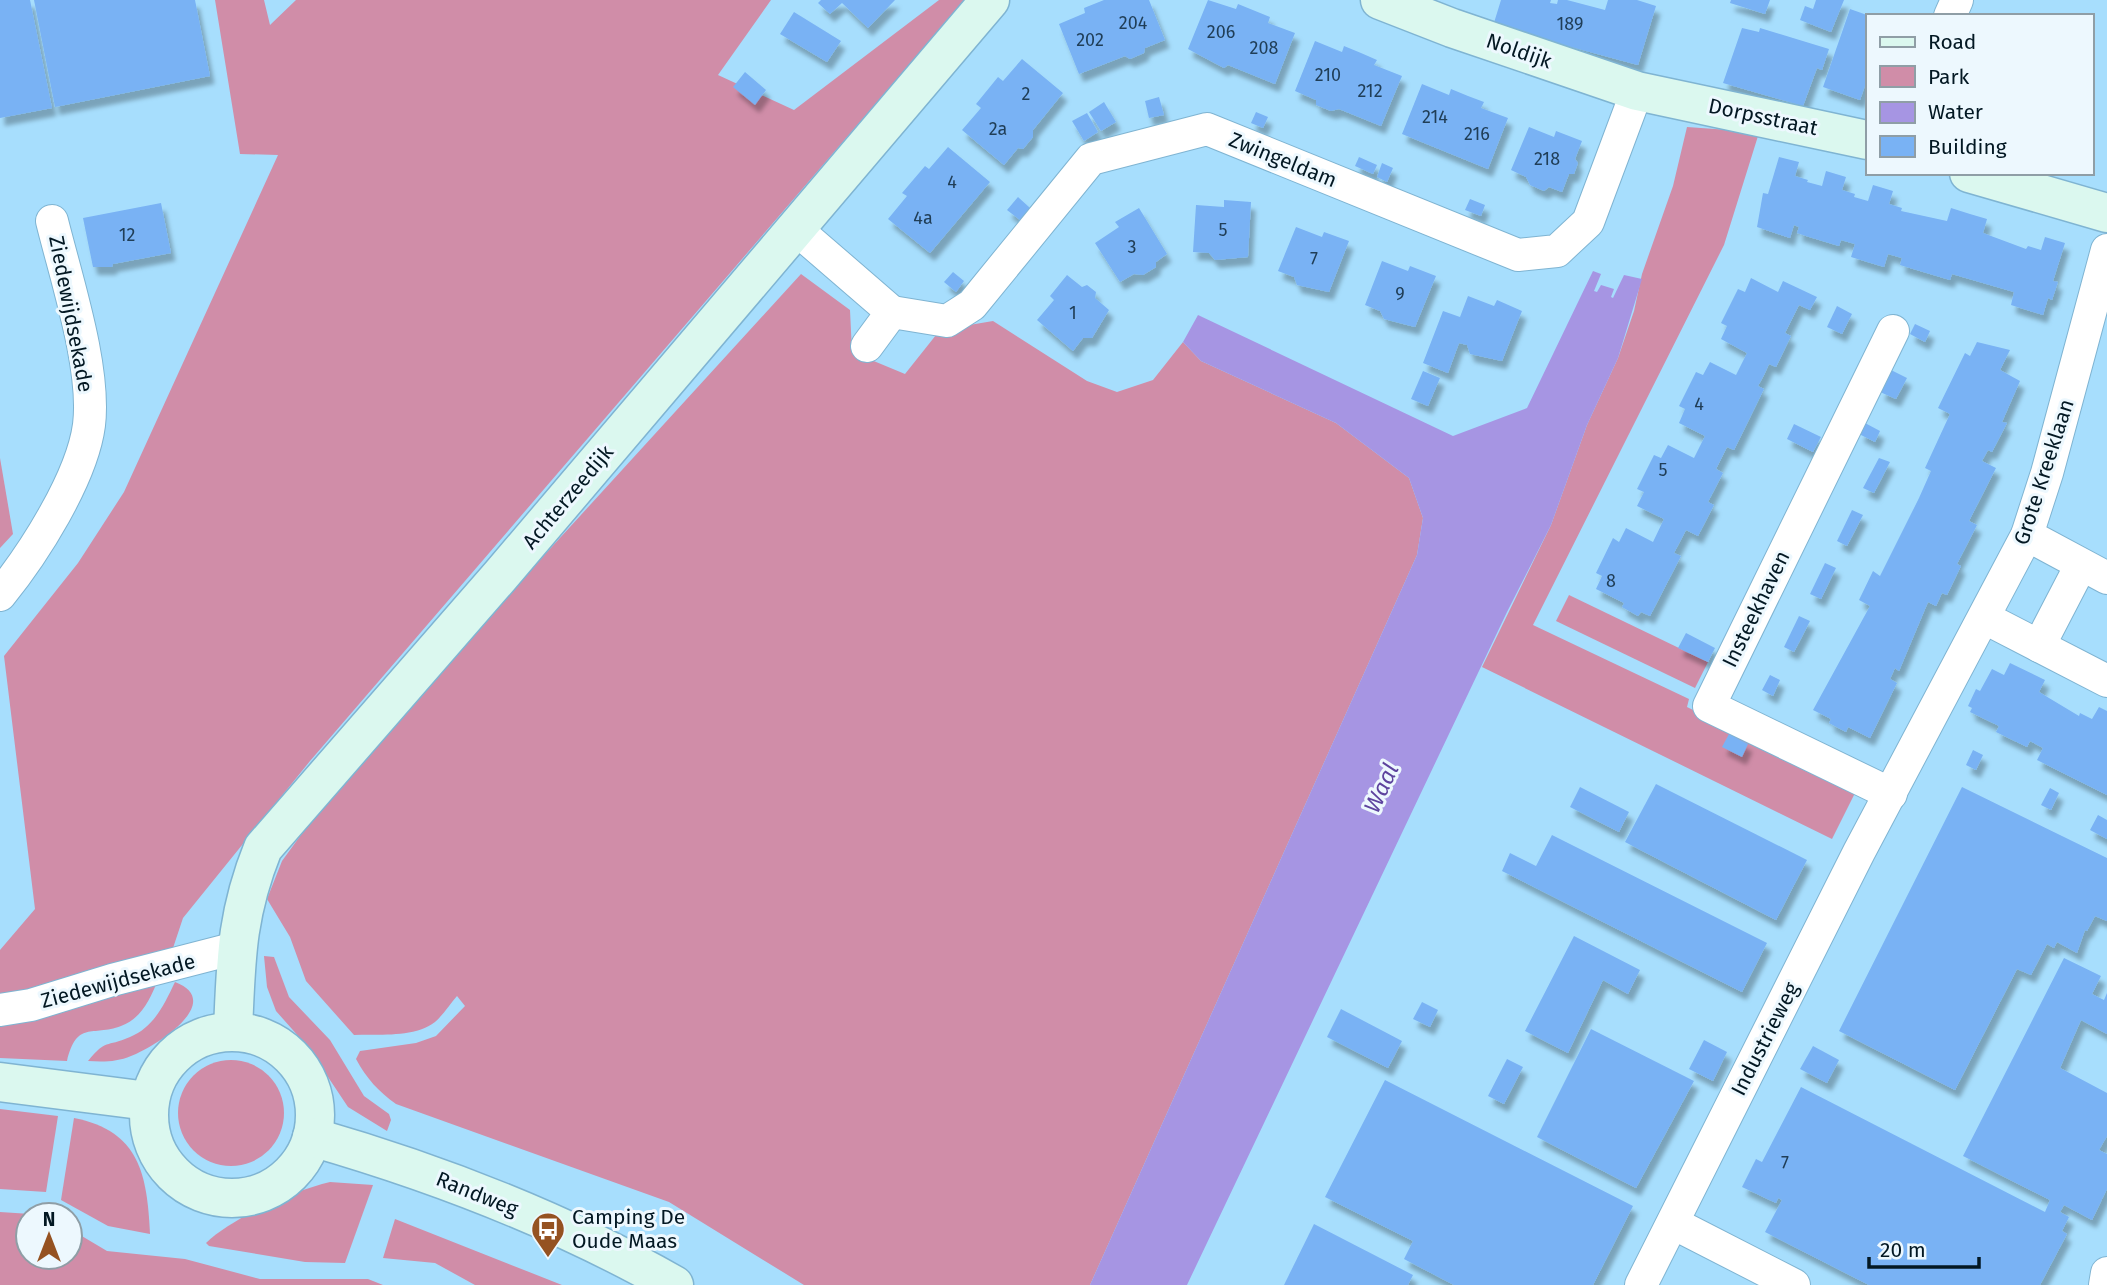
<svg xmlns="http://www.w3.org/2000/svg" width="2107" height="1285" font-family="'Fira Sans',sans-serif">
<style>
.green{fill:#d08da8}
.water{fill:#a695e3}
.building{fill:#79b2f4;filter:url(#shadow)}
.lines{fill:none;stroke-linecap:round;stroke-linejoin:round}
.street-casing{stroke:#7fb4d2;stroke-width:34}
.secondary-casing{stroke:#7fb4d2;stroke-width:41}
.street{stroke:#fff;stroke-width:32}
.secondary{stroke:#dbf8ef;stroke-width:38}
.labels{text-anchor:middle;stroke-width:6;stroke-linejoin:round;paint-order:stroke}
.number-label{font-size:18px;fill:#203e57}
.street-label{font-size:21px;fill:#031823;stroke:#edf8fe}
.poi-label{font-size:21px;fill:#031823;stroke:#edf8fe;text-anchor:start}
.water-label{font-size:23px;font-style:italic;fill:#5d439e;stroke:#edf8fe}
</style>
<defs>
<filter id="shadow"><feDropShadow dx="4.5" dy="8" stdDeviation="2" flood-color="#0004"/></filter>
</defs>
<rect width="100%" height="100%" fill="#a7defd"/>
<g class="green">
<polygon points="215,0 264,0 270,25 296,0 771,0 718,75 794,110 939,0 965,0 310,761 183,918 171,954 24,994 0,996 0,950 35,909 4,656 78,563 124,492 278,155 240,154"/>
<polygon points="1687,127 1729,130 1758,136 1724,245 1533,625 1689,699 1687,707 1856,791 1832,839 1482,667 1551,525 1587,425 1618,358 1634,311 1642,274 1673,186"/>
<path d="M801,274L850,310L852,352L905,374L940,330L993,321L1087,381L1117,392L1153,380L1183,342L1201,361L1336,423L1409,478L1423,518L1417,555L1090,1285H804L669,1202L396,1104C378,1091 367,1079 356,1059L360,1051L416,1043L436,1036L465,1006L457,996C450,1004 443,1015 435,1022C414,1038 379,1034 354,1035L306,981L290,937L267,899L282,861L319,810L433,677Z"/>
<polygon points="0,458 13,534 0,548"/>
<polygon points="1569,595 1708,662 1695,688 1556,621"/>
<polygon points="264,956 274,957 289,997 330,1040 364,1096 389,1114 391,1120 387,1131 348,1107 308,1047 276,1011 267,987"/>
<path d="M158,980C150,999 142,1018 121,1026C92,1037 77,1020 67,1061L0,1058V1016Z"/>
<path d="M175,982C227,1002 153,1048 131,1056C117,1062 103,1062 88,1061C107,1038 105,1048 130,1037C154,1027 164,1005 175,982Z"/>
<circle cx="231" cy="1113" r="53"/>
<polygon points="0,1109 58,1116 46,1192 0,1189"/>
<path d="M74,1118C140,1131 147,1175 150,1234L108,1226L61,1200Z"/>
<path d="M330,1182L373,1185L345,1263L305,1262L209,1246L206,1243C232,1218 295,1190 330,1182Z"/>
<polygon points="0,1212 46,1215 28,1215 28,1257 70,1257 70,1229 107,1251 185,1259 260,1279 368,1279 383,1285 0,1285"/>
<polygon points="395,1219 562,1285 475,1285 435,1263 383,1258"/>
</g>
<polygon class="water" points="1593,271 1601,274 1594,291 1597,292 1601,285 1614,289 1611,297 1613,298 1624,275 1642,279 1618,358 1587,425 1551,525 1507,612 1187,1285 1090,1285 1417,555 1423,518 1409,478 1336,423 1201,361 1183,342 1198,315 1453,436 1527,408"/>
<g class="building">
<polygon points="0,0 30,0 52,108 0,118"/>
<polygon points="34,0 195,0 210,76 55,107"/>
<polygon points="821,0 895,0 868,28 842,3 830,14 818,3"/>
<polygon points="1104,0 1149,0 1165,40 1145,48 1144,53 1130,59 1125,56 1079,74 1059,24 1085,13 1084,8"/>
<polygon points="1208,0 1236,9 1238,4 1270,17 1268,23 1295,33 1275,84 1228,65 1224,68 1188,49"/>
<polygon points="1501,0 1551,0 1550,3 1557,4 1558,0 1567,0 1605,10 1608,0 1637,0 1656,6 1638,65 1493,26"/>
<polygon points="1731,0 1770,0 1765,14 1730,3"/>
<polygon points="1816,0 1844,0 1831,32 1800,20 1805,6 1813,9"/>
<polygon points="1850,9 1867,15 1867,80 1860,100 1823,87"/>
<polygon points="794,12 841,41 827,62 780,34"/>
<polygon points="1742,28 1759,32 1760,28 1829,49 1822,70 1817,68 1803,106 1723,83"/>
<polygon points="1315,41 1342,52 1344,46 1361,53 1377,60 1374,65 1402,76 1381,126 1339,109 1331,111 1316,105 1316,100 1295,91"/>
<polygon points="1022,59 1063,93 1033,130 1033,137 1023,149 1018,148 1004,165 962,130 981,108 976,104 998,77 1003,81"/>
<polygon points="745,72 766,90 755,105 733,87"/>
<polygon points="1422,84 1449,95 1451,89 1468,96 1484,102 1481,108 1508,118 1488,169 1402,134"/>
<polygon points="1159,97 1164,115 1149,118 1145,101"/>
<polygon points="1104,102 1116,122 1101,131 1089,112"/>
<polygon points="1256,112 1268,117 1263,128 1251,123"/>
<polygon points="1087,113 1098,132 1084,141 1072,121"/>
<polygon points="1529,127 1554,137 1556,131 1582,141 1575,159 1578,163 1574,174 1569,174 1562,192 1549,187 1544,191 1530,185 1526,177 1511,170"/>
<polygon points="948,147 990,182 930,253 888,219 907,196 902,193 925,166 929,169"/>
<polygon points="1359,157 1377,165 1373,174 1355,166"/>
<polygon points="1779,157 1799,162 1795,176 1808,180 1807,182 1822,186 1826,171 1846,177 1842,190 1855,194 1854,197 1868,201 1873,185 1893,191 1889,204 1902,208 1901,211 1947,221 1951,208 1970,214 1987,219 1983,233 2026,249 2028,246 2041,250 2045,237 2065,243 2053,281 2058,282 2052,300 2048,298 2043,315 2011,305 2014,292 1952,274 1950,280 1900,265 1902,258 1888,254 1884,267 1851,257 1855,244 1841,240 1839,246 1806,236 1797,233 1799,227 1794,225 1790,238 1757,227 1763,193 1768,194"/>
<polygon points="1382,163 1393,168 1387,182 1377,177"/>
<polygon points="1018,197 1030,208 1020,220 1007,210"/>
<polygon points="1470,199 1485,205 1481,216 1465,210"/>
<polygon points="1224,200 1251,202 1248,257 1215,260 1209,253 1193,252 1196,205 1224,207"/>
<polygon points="161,203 171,253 113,264 112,267 93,267 83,218"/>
<polygon points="1139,208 1167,254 1156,262 1156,267 1143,275 1134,274 1120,282 1095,243 1119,227 1115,222"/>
<polygon points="1296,227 1322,237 1324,232 1349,241 1329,292 1297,285 1294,277 1278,271"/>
<polygon points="1382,261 1408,271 1410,266 1436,276 1415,327 1384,319 1380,311 1365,305"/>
<polygon points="953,272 964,281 956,292 944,282"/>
<polygon points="1067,275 1082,287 1087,285 1096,292 1095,298 1109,310 1092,338 1083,338 1073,351 1037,320 1054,300 1050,296"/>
<polygon points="1751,278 1778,292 1783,281 1817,297 1810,310 1799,305 1785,333 1791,336 1776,367 1769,364 1764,375 1758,386 1764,389 1734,450 1727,447 1716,469 1723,473 1708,502 1714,505 1698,536 1686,530 1674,553 1681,556 1650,616 1641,612 1638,616 1622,607 1624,603 1596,589 1602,576 1596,573 1613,538 1619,542 1626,528 1653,542 1664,519 1637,506 1644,492 1637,489 1654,455 1661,458 1668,445 1694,458 1705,436 1679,423 1685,409 1679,406 1696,372 1703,375 1710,362 1736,375 1747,353 1721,339 1727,326 1721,323 1738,289 1745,292"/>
<polygon points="1468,296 1494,306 1497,300 1522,311 1502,361 1470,354 1467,345 1459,343 1448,373 1423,363 1443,311 1460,317"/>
<polygon points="1837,306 1852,314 1842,334 1827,327"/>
<polygon points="1915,324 1930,331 1925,342 1910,334"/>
<polygon points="1977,342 2010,350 2000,370 2020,381 2002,422 2007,423 1992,452 1988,450 1982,461 1996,468 1969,521 1977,525 1957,564 1961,566 1947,595 1942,593 1936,606 1928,602 1899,671 1895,668 1890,679 1897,683 1870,738 1848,727 1846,732 1829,723 1831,719 1813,710 1870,606 1859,600 1873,571 1880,576 1919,498 1931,471 1925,468 1950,414 1938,408 1965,353 1970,356"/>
<polygon points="1891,370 1907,378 1896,399 1880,392"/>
<polygon points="1423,371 1440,378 1428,406 1411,399"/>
<polygon points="1865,423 1880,431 1875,442 1859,434"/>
<polygon points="1794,424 1821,437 1813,452 1787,439"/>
<polygon points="1879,458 1890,462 1874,493 1863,488"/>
<polygon points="1852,510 1863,515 1847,546 1837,541"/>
<polygon points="1825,563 1836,568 1821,599 1810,594"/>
<polygon points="1799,616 1810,621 1794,652 1784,647"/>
<polygon points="1686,633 1715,648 1708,662 1678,648"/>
<polygon points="2010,663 2045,680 2039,692 2079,716 2080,713 2092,719 2099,707 2107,711 2107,795 2037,760 2043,748 2030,741 2027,747 1996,732 1999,726 1970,712 1972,708 1968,706 1976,689 1980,691 1992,669 2004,675"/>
<polygon points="1770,675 1780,680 1773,696 1762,690"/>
<polygon points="1729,734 1748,744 1742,757 1722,747"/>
<polygon points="1973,750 1983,755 1976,770 1966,765"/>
<polygon points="1656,784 1807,860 1776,920 1625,842"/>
<polygon points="1580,787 1629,812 1619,832 1570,807"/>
<polygon points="1962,787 2107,858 2107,921 2095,916 2087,931 2085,930 2077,953 2057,942 2054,948 2047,944 2031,975 2017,969 1955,1090 1839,1031"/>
<polygon points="2050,788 2059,793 2051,810 2041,805"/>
<polygon points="2098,815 2107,820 2107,839 2090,830"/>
<polygon points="1552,835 1767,943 1742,992 1502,871 1510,853 1536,866"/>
<polygon points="1574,936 1640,970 1628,994 1603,980 1568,1053 1525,1031"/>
<polygon points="2064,958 2101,976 2092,994 2104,1000 2107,993 2107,1034 2081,1020 2060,1068 2107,1093 2107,1136 2099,1150 2107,1154 2107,1189 2092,1220 2064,1205 2060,1212 2069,1217 2062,1231 2067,1234 2040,1285 1869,1285 1765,1232 1782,1200 1778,1198 1776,1203 1742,1187 1756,1159 1762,1162 1801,1087 2045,1212 2050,1200 1963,1156"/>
<polygon points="1422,1002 1438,1010 1430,1027 1413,1019"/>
<polygon points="1341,1009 1402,1041 1388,1068 1327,1037"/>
<polygon points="1591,1029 1694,1081 1636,1188 1537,1137"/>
<polygon points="1704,1040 1727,1052 1713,1081 1689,1069"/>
<polygon points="1813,1046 1839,1060 1827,1083 1800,1069"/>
<polygon points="1507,1059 1523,1067 1504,1104 1488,1096"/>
<polygon points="1385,1080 1633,1206 1593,1285 1454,1285 1404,1259 1413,1241 1325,1197"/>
<polygon points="1314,1224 1413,1275 1408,1285 1284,1285"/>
</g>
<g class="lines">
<g class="street-casing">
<g id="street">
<polyline points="1950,16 1957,0"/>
<polyline points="796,229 892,312 867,346"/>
<polyline points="892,312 947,321 972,305 1091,159 1207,129 1518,255 1557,251 1588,222 1637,91"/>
<polyline points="2027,535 2107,578"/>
<path d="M0,595C34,553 82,478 89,425C96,368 66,278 52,221"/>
<polyline points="1985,618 2107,681"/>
<polyline points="2039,646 2081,565"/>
<polyline points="1891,794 1709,706 1893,331"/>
<polyline points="0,1010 31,1005 112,980 236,948"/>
<polyline points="1673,1223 1794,1285"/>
<polyline points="1641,1285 1859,852 2027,535 2047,473 2107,250"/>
<polyline points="2105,1285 2107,1273"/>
</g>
</g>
<g class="secondary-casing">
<g id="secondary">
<polyline points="1380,0 1452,28 1637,91 1867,140"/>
<polyline points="1969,173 2107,213"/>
<path d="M233,1031C236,960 236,915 263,848L501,575L990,0"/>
<circle cx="232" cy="1115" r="83"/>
<polyline points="0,1082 148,1101"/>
<path d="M312,1137C437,1173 561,1221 674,1285"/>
</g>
</g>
<use href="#street" class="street"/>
<use href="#secondary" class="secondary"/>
</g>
<defs>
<g id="bus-pin" transform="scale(1.75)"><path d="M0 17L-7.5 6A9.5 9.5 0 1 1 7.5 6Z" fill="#955221" stroke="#edf8fe"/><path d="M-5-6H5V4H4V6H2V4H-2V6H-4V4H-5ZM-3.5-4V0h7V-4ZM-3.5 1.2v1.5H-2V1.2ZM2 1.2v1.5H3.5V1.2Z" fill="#fff"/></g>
</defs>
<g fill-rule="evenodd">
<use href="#bus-pin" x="548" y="1229"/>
</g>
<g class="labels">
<g class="number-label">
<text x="1133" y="29">204</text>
<text x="1570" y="30">189</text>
<text x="1221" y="38">206</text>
<text x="1090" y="46">202</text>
<text x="1264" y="54">208</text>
<text x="1328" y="81">210</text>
<text x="1370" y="97">212</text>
<text x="1026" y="100">2</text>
<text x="1435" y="123">214</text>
<text x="998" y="135">2a</text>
<text x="1477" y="140">216</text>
<text x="1547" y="165">218</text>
<text x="952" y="188">4</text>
<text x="923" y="224">4a</text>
<text x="1223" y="236">5</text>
<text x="127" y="241">12</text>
<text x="1132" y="253">3</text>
<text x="1314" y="265">7</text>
<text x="1400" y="300">9</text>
<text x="1073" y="319">1</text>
<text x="1699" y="410">4</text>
<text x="1663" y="476">5</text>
<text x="1611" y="587">8</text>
<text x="1785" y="1169">7</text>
</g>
<g class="street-label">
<text transform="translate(1519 51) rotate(19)" y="7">Noldijk</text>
<text transform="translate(1763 117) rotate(12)" y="7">Dorpsstraat</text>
<text transform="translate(1283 160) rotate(22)" y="7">Zwingeldam</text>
<text transform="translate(71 314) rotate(79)" y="7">Ziedewijdsekade</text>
<text transform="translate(2044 472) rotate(-72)" y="7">Grote Kreeklaan</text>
<text transform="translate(568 497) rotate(-50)" y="7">Achterzeedijk</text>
<text transform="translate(1756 609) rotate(-64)" y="7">Insteekhaven</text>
<text transform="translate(118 981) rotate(-15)" y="7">Ziedewijdsekade</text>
<text transform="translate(1765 1039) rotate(-63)" y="7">Industrieweg</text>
<text transform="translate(477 1194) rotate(22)" y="7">Randweg</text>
</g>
<g class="poi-label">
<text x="572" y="1224">Camping De<tspan x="572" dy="24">Oude Maas</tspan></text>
</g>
<g class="water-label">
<text transform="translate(1381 788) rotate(-65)" y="8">Waal</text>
</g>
</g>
<rect x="1866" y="14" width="228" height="161" fill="#edf8fe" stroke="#8f9ea6" stroke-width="2"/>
<rect x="1880" y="37" width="35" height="10" fill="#dbf8ef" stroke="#8f9ea6" stroke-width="2"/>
<text x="1928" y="49" font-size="21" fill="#031823">Road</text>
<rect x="1880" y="66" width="35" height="21" fill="#d08da8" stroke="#8f9ea6" stroke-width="2"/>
<text x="1928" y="84" font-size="21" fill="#031823">Park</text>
<rect x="1880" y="102" width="35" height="21" fill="#a695e3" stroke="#8f9ea6" stroke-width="2"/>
<text x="1928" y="119" font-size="21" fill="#031823">Water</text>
<rect x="1880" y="136" width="35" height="21" fill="#79b2f4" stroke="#8f9ea6" stroke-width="2"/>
<text x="1928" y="154" font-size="21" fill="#031823">Building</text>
<g transform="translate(49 1236)"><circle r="33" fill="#edf8fe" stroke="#8f9ea6" stroke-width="2"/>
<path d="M0-5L12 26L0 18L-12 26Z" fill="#955221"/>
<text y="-10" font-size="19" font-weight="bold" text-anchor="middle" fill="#031823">N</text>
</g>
<path d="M1869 1257v10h110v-10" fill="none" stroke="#031823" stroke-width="3.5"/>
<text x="1880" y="1257" font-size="21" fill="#031823" stroke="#edf8fe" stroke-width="5" paint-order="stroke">20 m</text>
</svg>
